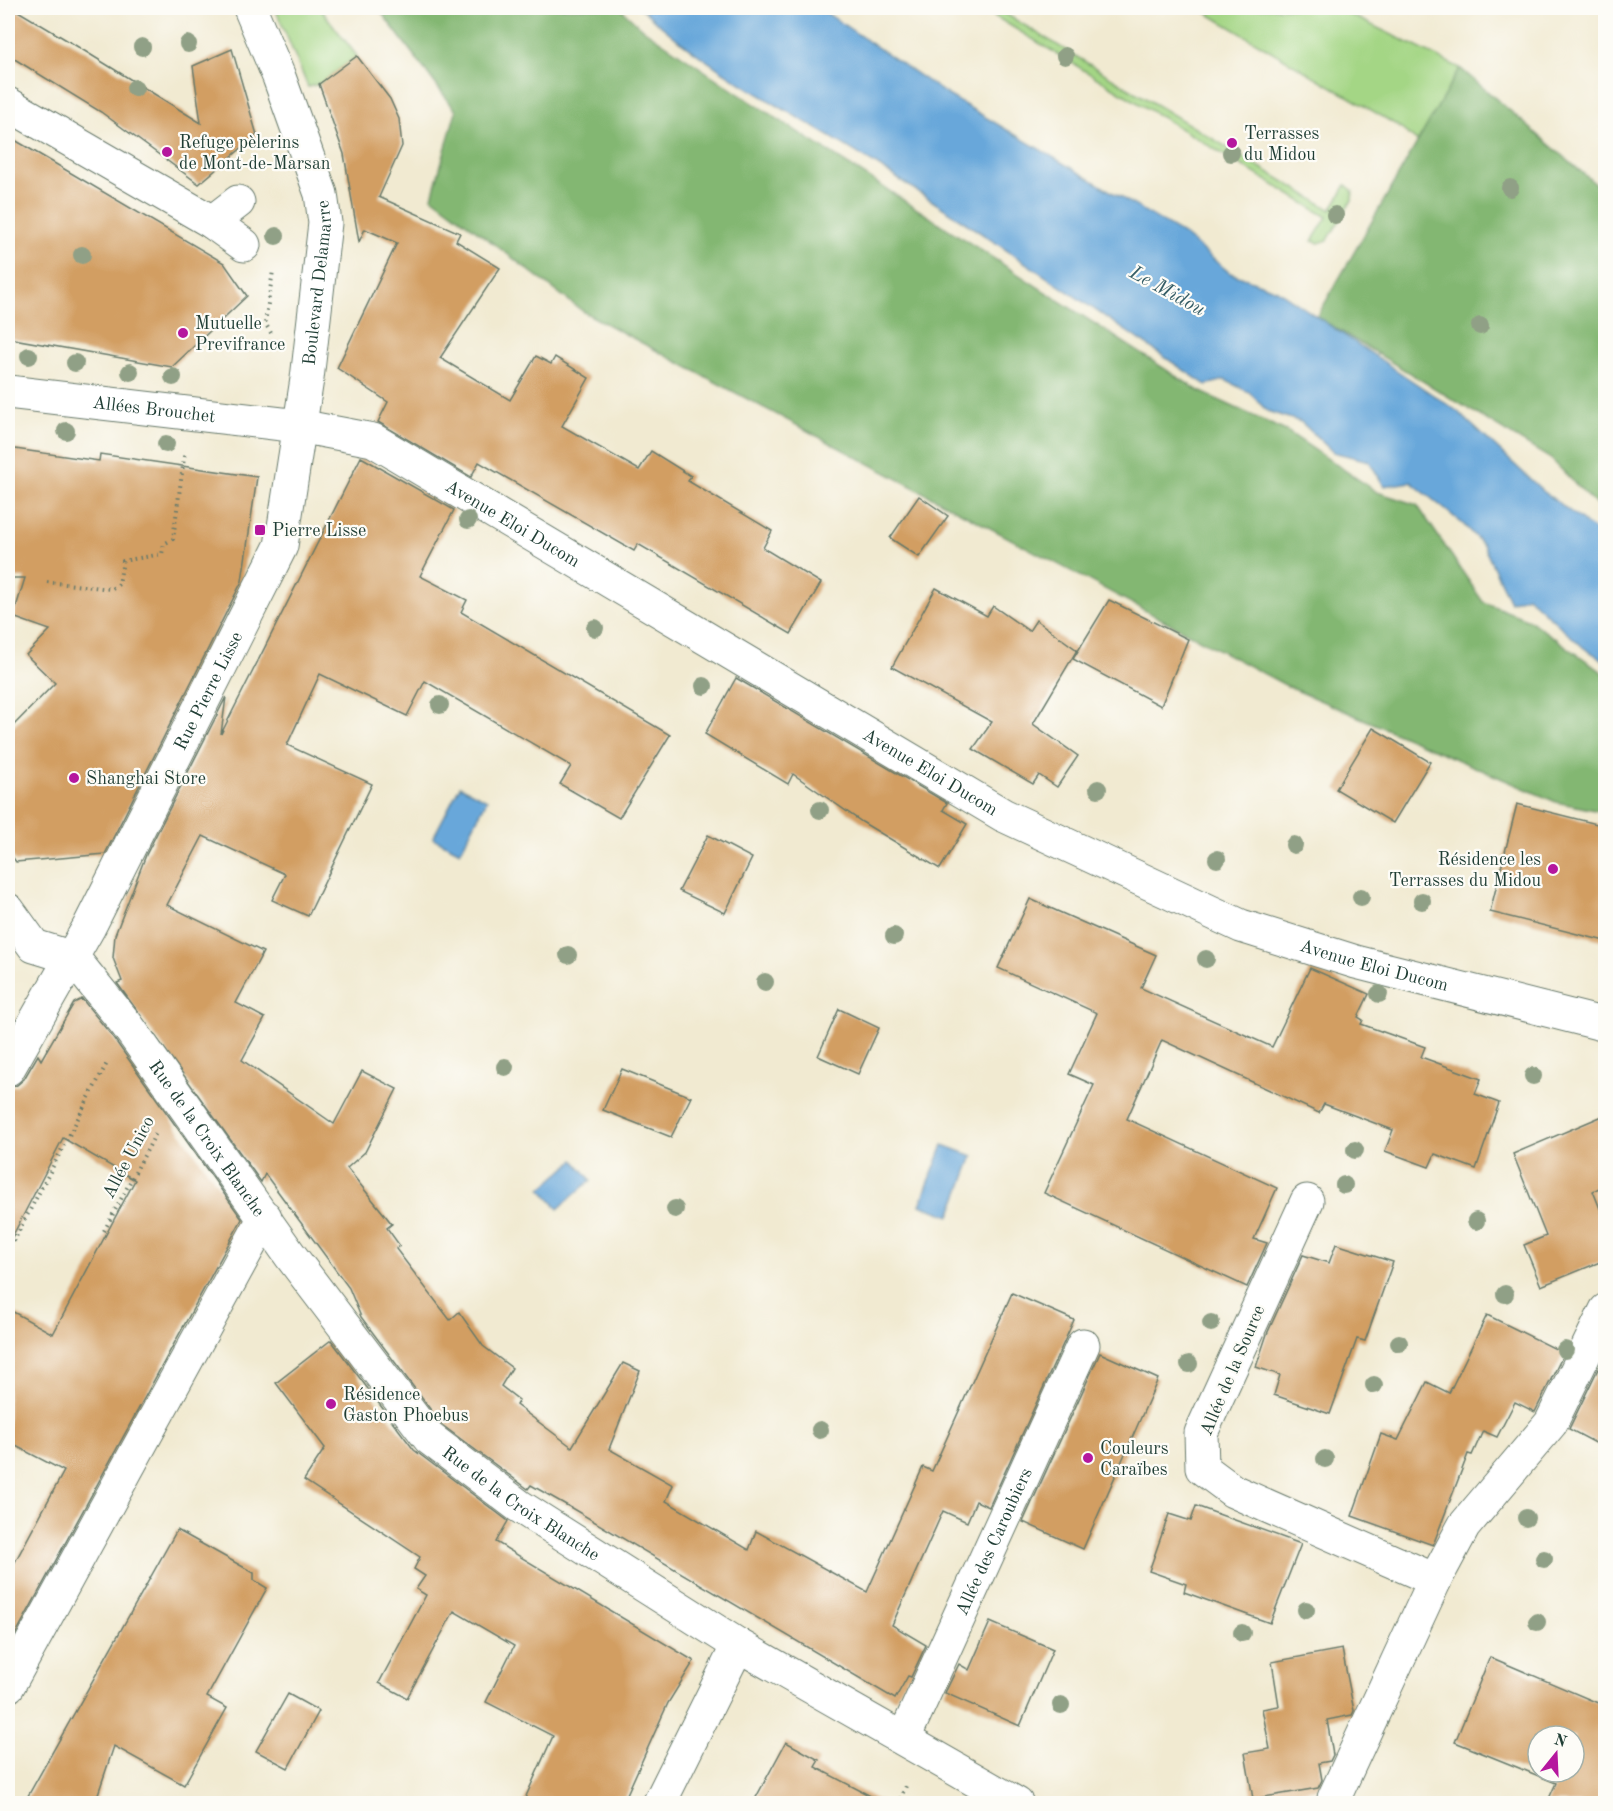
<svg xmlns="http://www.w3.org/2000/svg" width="1613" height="1811" font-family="'Old Standard TT',serif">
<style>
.green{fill:#a4d685;stroke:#628a5c;stroke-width:1.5}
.forest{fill:#83b772;stroke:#517a53;stroke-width:1.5}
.water{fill:#68a7da;stroke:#447287;stroke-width:1.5}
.building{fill:#d29e62;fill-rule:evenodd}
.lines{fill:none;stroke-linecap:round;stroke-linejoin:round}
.minor-casing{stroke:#687a6b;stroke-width:35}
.path{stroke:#687a6b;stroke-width:4;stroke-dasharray:1.5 4.5;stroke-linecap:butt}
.minor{stroke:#fff;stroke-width:33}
.tree{fill:#90a086}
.poi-dot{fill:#b5179e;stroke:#fdfcf7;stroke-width:2}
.labels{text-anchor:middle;stroke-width:4.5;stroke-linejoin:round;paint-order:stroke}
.poi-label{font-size:18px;fill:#1f3d34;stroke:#fdfcf7;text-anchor:start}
.street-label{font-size:18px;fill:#1f3d34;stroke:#fdfcf7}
.water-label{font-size:20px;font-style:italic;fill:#355d66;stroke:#fdfcf7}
</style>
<rect width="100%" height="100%" fill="#fdfcf7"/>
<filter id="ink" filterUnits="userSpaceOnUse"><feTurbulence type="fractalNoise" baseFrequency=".0167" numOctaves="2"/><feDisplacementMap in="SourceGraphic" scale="12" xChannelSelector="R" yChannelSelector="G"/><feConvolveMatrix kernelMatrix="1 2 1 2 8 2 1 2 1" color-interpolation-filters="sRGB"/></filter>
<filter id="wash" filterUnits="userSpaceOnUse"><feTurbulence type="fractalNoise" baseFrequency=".008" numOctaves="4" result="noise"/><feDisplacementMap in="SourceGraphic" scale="24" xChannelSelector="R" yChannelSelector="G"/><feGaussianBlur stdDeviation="1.35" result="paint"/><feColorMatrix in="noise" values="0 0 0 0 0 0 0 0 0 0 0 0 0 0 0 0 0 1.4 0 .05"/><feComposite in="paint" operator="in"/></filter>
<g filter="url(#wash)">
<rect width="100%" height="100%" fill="#f1ead1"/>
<g class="green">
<polygon points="275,8 320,8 357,56 319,84 308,87"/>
<polygon points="981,8 996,8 1331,210 1346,185 1353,191 1352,200 1328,240 1319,243 1312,241 1327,217"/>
<polygon points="1198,8 1337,8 1460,68 1418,142 1395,124"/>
</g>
<g class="forest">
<polygon points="378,8 620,8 643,29 736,92 1199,391 1288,432 1377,492 1417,505 1483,602 1529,620 1605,674 1605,812 1556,802 1289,687 584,312 432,197 456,111"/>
<polygon points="1460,68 1605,192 1605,514 1551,459 1317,317"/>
</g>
<g class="water">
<path d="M641,8H819L948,95L1183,234L1230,273L1277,290L1457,411L1543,491L1605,538V661L1584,648L1527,596L1510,602L1483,545L1463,524L1411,482L1384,486L1369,461L1333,452L1301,422L1267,411L1249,392L1225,380L1206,385C1097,312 989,236 878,166C799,115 709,73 641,8Z"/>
<polygon points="460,786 487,800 460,852 433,838"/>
<polygon points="943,1145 973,1156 950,1216 920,1205"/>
<polygon points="574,1160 591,1180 558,1209 541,1189"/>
</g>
<g id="blocks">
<g class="building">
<polygon points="8,8 13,8 70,42 201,123 193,66 232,49 257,135 199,184 101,112 8,55"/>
<polygon points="357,56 390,99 399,119 402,146 379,197 460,233 456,241 500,268 440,358 510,400 536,356 551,364 555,357 589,378 562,426 639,470 651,451 691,476 688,481 772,531 763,548 821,583 791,634 638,544 634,551 479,462 471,477 378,422 388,402 337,368 397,243 365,229 359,242 344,154 319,84"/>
<polygon points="8,136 224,263 247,296 172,367 8,338"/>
<polygon points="8,448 99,461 100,454 257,477 242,581 105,854 16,862 8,851 8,731 55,683 26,655 50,630 13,617 25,578 8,578"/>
<polygon points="361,457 454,510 420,576 467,600 461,612 670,735 619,818 560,784 571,766 425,681 407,716 320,674 287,745 372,784 308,916 272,900 285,874 203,836 167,905 263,952 236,1003 265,1018 242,1060 334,1124 362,1071 397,1089 365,1152 347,1168 392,1224 387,1228 400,1246 396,1249 450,1320 459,1312 483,1346 512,1368 501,1386 519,1400 516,1405 572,1447 623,1363 640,1371 609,1449 673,1485 666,1501 749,1550 756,1531 867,1592 923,1467 932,1471 1012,1293 1074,1320 989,1507 976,1501 967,1522 943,1511 892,1625 926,1645 911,1677 908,1676 895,1699 568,1506 531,1485 528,1489 442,1425 361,1317 349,1288 265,1174 261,1182 117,983 122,981 113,958 115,935 146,855 226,697 221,734"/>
<polygon points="919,496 948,516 919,557 890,538"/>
<polygon points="936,588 987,616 993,606 1029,631 1036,620 1077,650 1033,724 1078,756 1057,787 1039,775 1033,784 973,749 992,722 892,667"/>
<polygon points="1109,600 1188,639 1161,706 1073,659"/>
<polygon points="736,678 947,803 943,810 967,824 940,869 862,822 793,774 788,784 705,734"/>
<polygon points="1373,728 1430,762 1393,823 1336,789"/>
<polygon points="1517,804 1605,826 1605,941 1490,912"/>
<polygon points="708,835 752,858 725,913 679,891"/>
<polygon points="1030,899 1156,955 1141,988 1272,1047 1310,968 1369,994 1358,1017 1363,1020 1361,1024 1425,1047 1421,1057 1481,1079 1475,1094 1499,1103 1476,1169 1435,1154 1429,1167 1385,1151 1393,1130 1324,1104 1319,1113 1162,1040 1127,1119 1277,1188 1254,1239 1267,1243 1247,1287 1044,1193 1094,1085 1069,1074 1097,1013 998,968"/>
<polygon points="82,999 112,1036 242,1219 8,1648 8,1575 64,1471 8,1442 8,1309 53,1334 135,1180 63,1138 8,1245 8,1088 17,1085 24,1079 38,1055 41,1060 74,1003"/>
<polygon points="8,1007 15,1019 8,1032"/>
<polygon points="839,1009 879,1028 858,1074 818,1056"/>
<polygon points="622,1069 691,1097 671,1137 603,1110"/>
<polygon points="1605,1115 1605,1185 1593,1191 1605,1221 1605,1260 1541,1286 1524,1245 1546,1236 1513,1154"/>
<polygon points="1336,1244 1393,1262 1365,1341 1357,1339 1330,1414 1274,1395 1280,1375 1256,1367 1267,1334 1303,1255 1329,1263"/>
<polygon points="1487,1315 1564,1353 1535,1412 1515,1402 1497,1437 1483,1431 1472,1455 1468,1454 1433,1545 1352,1516 1381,1434 1398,1440 1427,1382 1449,1393"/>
<polygon points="331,1340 414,1450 508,1521 496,1542 694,1661 668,1703 623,1803 523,1803 553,1736 486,1702 514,1646 454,1611 407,1698 379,1683 426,1595 416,1589 425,1576 414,1569 420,1557 304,1480 325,1448 276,1383"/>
<polygon points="1100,1353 1158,1379 1083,1549 1023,1522"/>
<polygon points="1598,1369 1605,1373 1605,1448 1569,1429"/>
<polygon points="1196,1506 1301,1544 1270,1623 1184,1592 1186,1584 1149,1571 1169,1514 1191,1521"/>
<polygon points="177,1530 254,1573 254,1580 267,1588 207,1697 227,1708 184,1785 114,1746 95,1803 24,1803"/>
<polygon points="990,1622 1053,1649 1020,1726 945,1693 959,1664 969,1670"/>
<polygon points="1342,1649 1354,1711 1352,1715 1327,1720 1333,1755 1330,1761 1319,1763 1322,1780 1318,1788 1253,1799 1245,1753 1270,1749 1262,1709 1279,1706 1272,1662"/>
<path d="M1490,1657L1605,1706V1803H1547L1556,1783L1455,1742ZM1538,1736H1574V1772H1538Z"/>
<polygon points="288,1694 319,1711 288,1768 256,1751"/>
<polygon points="786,1742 819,1760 815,1767 884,1803 753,1803"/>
</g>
</g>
</g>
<g filter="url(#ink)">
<use href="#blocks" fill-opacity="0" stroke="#687a6b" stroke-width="1.5"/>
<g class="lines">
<g class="minor-casing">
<g id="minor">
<polyline points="8,104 212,222 244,245"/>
<polyline points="212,222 238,202"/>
<path id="s1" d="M8,392L299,426L373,440L1003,815L1241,926L1356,962L1606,1025"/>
<path id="s2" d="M8,910L34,946L73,958L127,1025L290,1255L429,1438L519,1506L738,1645L1017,1804"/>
<path id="s3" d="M8,1069L89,927L281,546L307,379L325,223L321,194L279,77L250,8"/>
<polyline points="1307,1201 1201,1433 1202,1468 1233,1491 1435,1580 1464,1526 1551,1423 1606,1310"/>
<polyline points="8,1686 265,1217"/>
<path id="s4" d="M904,1738L1083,1345"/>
<polyline points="1334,1798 1435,1580"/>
<polyline points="659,1804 738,1645"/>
</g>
</g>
<g class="path">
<polyline points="271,333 265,323 273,271"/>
<polyline points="47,582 111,589 119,584 123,561 162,554 164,544 173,539 185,451"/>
<polyline points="104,1231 156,1133"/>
<polyline points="8,1252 107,1063"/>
<polyline points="898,1804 906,1786"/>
</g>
<use href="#minor" class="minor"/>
</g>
<g class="tree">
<circle cx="188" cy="44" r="9"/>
<circle cx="142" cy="47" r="9"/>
<circle cx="1065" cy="56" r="9"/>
<circle cx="135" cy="88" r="9"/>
<circle cx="1231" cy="153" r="9"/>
<circle cx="1510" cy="188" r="9"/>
<circle cx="1335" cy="215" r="9"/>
<circle cx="276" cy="236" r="9"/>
<circle cx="82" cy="255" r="9"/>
<circle cx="1480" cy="326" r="9"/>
<circle cx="29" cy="356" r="9"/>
<circle cx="75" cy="363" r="9"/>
<circle cx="130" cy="372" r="9"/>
<circle cx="173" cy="377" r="9"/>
<circle cx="66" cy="431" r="9"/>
<circle cx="166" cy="444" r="9"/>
<circle cx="468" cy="520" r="9"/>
<circle cx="595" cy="628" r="9"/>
<circle cx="704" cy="686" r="9"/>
<circle cx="440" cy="705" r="9"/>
<circle cx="1098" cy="789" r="9"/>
<circle cx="820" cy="810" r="9"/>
<circle cx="1294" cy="845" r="9"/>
<circle cx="1217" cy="859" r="9"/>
<circle cx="1361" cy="897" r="9"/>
<circle cx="1422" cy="901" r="9"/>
<circle cx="894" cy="936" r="9"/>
<circle cx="568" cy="955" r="9"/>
<circle cx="1206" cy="959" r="9"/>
<circle cx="765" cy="982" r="9"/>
<circle cx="1379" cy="994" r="9"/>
<circle cx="505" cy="1067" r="9"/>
<circle cx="1533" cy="1076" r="9"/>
<circle cx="1355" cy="1150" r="9"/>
<circle cx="1344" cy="1185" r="9"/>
<circle cx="675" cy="1209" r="9"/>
<circle cx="1476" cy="1221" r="9"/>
<circle cx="1505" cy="1294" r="9"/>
<circle cx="1211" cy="1323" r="9"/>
<circle cx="1399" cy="1343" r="9"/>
<circle cx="1565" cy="1350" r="9"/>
<circle cx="1189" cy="1364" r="9"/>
<circle cx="1374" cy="1385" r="9"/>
<circle cx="820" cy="1430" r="9"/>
<circle cx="1325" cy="1459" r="9"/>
<circle cx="1526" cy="1518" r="9"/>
<circle cx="1544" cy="1559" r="9"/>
<circle cx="1306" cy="1610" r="9"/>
<circle cx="1537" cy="1622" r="9"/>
<circle cx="1242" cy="1633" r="9"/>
<circle cx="1061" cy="1705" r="9"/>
</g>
</g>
<g class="poi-dot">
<circle cx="1232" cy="143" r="6"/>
<circle cx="167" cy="152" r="6"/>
<circle cx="183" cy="333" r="6"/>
<rect x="254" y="524" width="12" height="12" rx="3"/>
<circle cx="74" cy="778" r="6"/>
<circle cx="1553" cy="869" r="6"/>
<circle cx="331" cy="1404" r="6"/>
<circle cx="1088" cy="1458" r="6"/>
</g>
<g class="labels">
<g class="poi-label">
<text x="1244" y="139">Terrasses<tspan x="1244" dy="21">du Midou</tspan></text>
<text x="179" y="148">Refuge pèlerins<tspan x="179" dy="21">de Mont-de-Marsan</tspan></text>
<text x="195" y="329">Mutuelle<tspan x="195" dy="21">Previfrance</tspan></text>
<text x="272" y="536">Pierre Lisse</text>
<text x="86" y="784">Shanghai Store</text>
<text x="1541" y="865" text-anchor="end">Résidence les<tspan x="1541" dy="21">Terrasses du Midou</tspan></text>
<text x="343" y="1400">Résidence<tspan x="343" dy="21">Gaston Phoebus</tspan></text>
<text x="1100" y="1454">Couleurs<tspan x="1100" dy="21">Caraïbes</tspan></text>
</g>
<g class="street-label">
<text dy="6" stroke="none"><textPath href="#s3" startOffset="856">Boulevard Delamarre</textPath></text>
<text dy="6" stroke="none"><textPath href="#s1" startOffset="147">Allées Brouchet</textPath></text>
<text dy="6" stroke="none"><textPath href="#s1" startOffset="531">Avenue Eloi Ducom</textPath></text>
<text dy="6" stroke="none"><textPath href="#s3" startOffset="428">Rue Pierre Lisse</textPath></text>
<text dy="6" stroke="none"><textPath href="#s1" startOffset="1017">Avenue Eloi Ducom</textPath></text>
<text dy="6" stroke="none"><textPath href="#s1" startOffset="1503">Avenue Eloi Ducom</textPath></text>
<text dy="6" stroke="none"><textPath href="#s2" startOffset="310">Rue de la Croix Blanche</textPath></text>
<text transform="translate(128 1157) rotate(-62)" y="6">Allée Unico</text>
<text transform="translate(1232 1370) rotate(-67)" y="6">Allée de la Source</text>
<text dy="6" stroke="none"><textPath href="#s2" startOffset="796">Rue de la Croix Blanche</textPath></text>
<text dy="6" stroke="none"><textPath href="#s4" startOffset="216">Allée des Caroubiers</textPath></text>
</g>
<g class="water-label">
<text transform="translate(1168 290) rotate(29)" y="7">Le Midou</text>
</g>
</g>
<rect width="1613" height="1811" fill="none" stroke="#fdfcf7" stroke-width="30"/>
<g transform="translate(1556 1754) rotate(18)"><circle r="28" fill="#fdfcf7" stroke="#a4b0a9" stroke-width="1.5"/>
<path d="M0-4.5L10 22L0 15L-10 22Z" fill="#b5179e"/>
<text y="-9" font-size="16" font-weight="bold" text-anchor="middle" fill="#1f3d34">N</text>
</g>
</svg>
